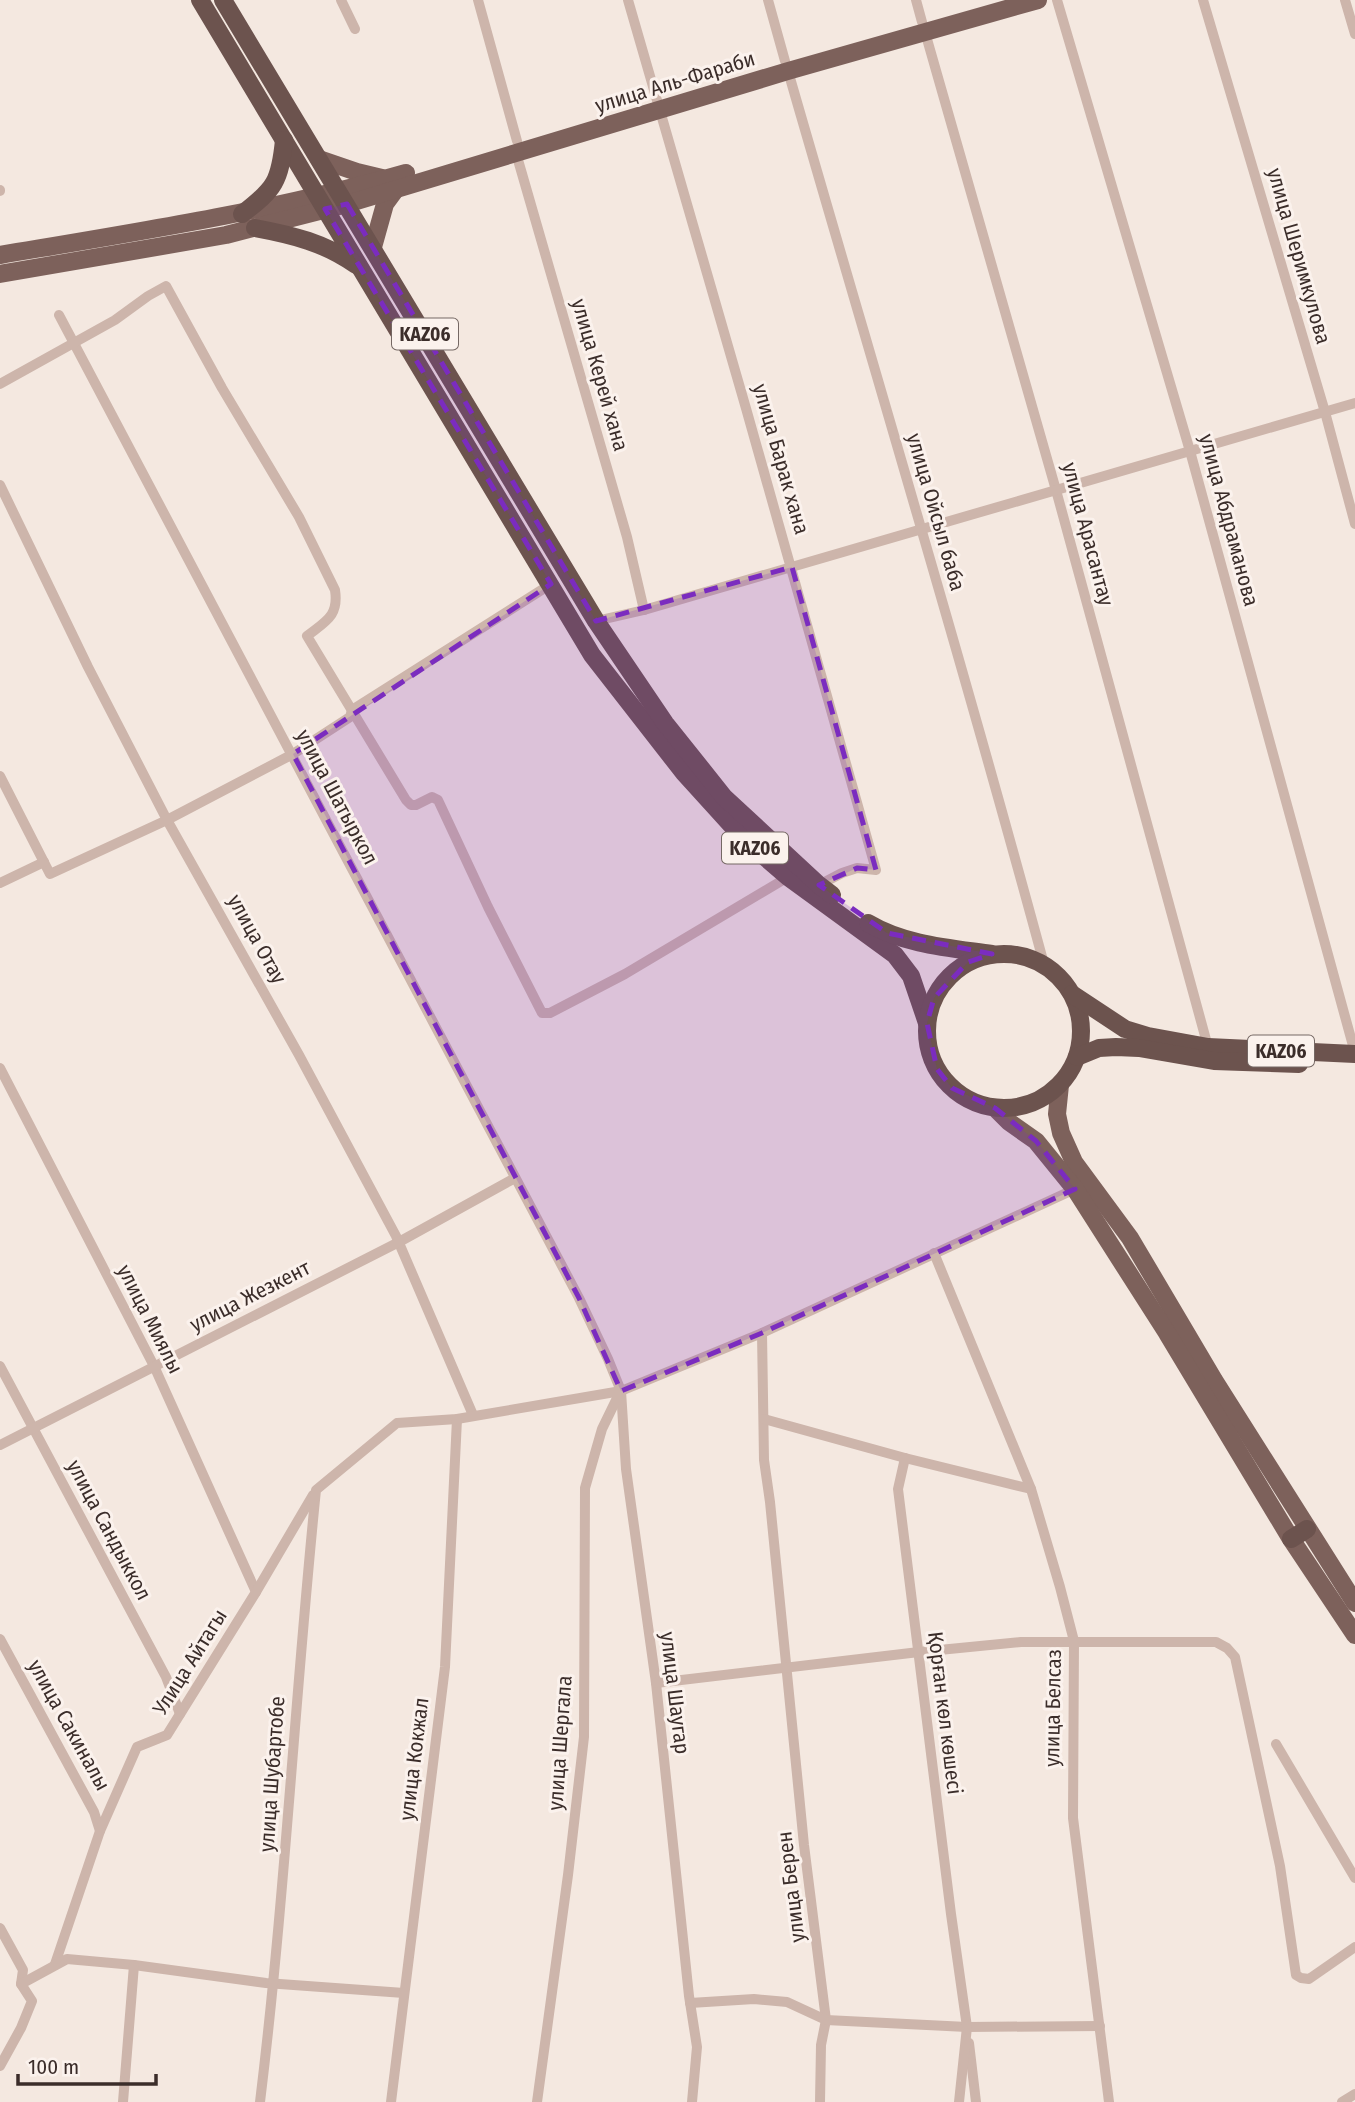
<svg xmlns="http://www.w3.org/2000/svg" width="1355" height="2102" font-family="'Fira Sans Condensed',sans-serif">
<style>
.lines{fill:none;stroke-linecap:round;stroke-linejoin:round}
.minor{stroke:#cdb5ab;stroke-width:10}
.primary{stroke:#7d615b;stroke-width:18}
.trunk{stroke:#6c534e;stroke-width:18}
.marked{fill:#7b2cbf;fill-opacity:0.2;stroke:#7b2cbf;stroke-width:5;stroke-dasharray:14 9;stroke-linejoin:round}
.labels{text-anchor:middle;stroke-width:6;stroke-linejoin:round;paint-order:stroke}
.shield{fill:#fbf2ed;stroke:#756864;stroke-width:2}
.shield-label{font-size:19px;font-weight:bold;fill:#3b2d2a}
.street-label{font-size:21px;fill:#3b2d2a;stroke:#fbf2ed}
</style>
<rect width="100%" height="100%" fill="#f4e8e0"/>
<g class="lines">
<g class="minor">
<polyline points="341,0 355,29"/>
<polyline points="478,0 517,141"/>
<path d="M628,0C713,289 795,580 876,870L857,868L842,873L819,885"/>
<polyline points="768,0 785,61"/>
<polyline points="916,0 922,22"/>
<polyline points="1057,0 1190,451 1355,1053"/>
<polyline points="1203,0 1325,412 1355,524"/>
<polyline points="1345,0 1355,34"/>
<polyline points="925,32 1056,490 1208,1047"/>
<path d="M788,71C874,369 963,665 1044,964"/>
<polyline points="516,153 627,537 644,610"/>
<polyline points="0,190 0,191"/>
<polyline points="59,315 579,1298 608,1359 621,1391 626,1469 656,1683 689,1996 697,2047 692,2102"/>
<path d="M0,384L115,320L148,296L166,286L222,388L299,517L335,590C339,616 326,621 307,636L406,800L411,805H416L432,797L438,800L488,907L542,1013H550L625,974L788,877"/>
<polyline points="0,485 88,667 167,820 299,1055 396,1236 473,1415"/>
<polyline points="596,621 644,610 1355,403"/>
<polyline points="0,776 50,874 167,820 293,754 350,717 352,710 551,584"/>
<polyline points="0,883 44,862"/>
<polyline points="0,1068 154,1366 256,1592"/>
<polyline points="934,1253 1031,1489 1060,1587 1074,1641 1073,1818 1109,2102"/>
<polyline points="762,1333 764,1460 770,1502 804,1845 826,2020 821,2045 820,2102"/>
<polyline points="0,1366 166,1677 180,1714"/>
<polyline points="764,1419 905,1458"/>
<polyline points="0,1445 399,1242 515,1178"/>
<polyline points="0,1639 94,1812 100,1831"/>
<polyline points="656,1683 919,1652 1021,1642 1216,1642 1227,1648 1235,1657 1280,1866 1296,1975 1301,1978 1309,1979 1355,1947"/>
<polyline points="1276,1744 1355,1878"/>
<polyline points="0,1928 23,1970 21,1984"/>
<polyline points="55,1964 100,1831 137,1747 167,1735 256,1592 313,1495"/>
<polyline points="690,2003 754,1999 787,2002 826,2020 967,2027 1100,2026"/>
<polyline points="969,2043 976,2102"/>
<polyline points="0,2066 21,2028 32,2001 21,1984 67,1959 134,1965 266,1983 404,1993"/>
<polyline points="123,2102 134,1965"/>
<path d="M260,2102C285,1898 295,1694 316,1490L397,1423L457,1419L621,1391L762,1333L1075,1189"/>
<polyline points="391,2102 445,1667 457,1419"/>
<polyline points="537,2102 568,1875 584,1737 585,1488 602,1429 619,1394"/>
<polyline points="959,2102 967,2027 951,1914 898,1489 905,1458 1031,1489"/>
<polyline points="1342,2102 1355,2094"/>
</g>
<g class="primary">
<polyline points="319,159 357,172 382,178"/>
<polyline points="373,247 385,204 396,189"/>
<path d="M0,255C137,232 273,211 406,173"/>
<polyline points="0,274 226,235 347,204 788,71 1038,0"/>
<polyline points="1060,1085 1057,1114 1061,1133 1074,1162 1130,1238 1214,1380 1355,1603"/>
<polyline points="995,1108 1009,1122 1036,1141 1075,1189 1167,1333 1291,1539 1355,1635"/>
</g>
<g class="trunk">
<polyline points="200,0 592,655 684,773 743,838 788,877 895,955 911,976 927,1023"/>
<polyline points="223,0 596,621 665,723 724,797 819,885 832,895"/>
<path d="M242,214C275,189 280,181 284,140"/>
<path d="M255,228C293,235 325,243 356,265"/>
<path d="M868,923C905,945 950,948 992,954"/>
<circle cx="1004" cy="1031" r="77"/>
<polyline points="1072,994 1125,1029 1148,1036 1208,1047 1355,1054"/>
<polyline points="1077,1057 1099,1048 1116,1047 1139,1048 1214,1061 1299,1064"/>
<polyline points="1291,1539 1307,1529"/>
</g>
</g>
<path class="marked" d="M347,204L596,621L792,567L876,870L857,868L819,885L887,933L992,954L968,962L934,998L927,1023L937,1069L952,1088L995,1108L1036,1141L1075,1189L762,1333L621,1391L579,1298L293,754L551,584L325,209Z"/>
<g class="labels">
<g class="shield">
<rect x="392" y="318.5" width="66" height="31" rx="5"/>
<rect x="722" y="832.5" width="66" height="31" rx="5"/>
<rect x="1248" y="1035.5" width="66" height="31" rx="5"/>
</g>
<g class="shield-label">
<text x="425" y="341">KАZ06</text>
<text x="755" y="855">KАZ06</text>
<text x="1281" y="1058">KАZ06</text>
</g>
<g class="street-label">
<text transform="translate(675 82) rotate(-17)" y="7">улица Аль-Фараби</text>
<text transform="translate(1299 256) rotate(74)" y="7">улица Шеримкулова</text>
<text transform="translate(600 375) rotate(74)" y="7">улица Керей хана</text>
<text transform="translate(781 459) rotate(74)" y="7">улица Барак хана</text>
<text transform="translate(936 512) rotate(74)" y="7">улица Ойсыл баба</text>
<text transform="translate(1229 520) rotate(75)" y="7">улица Абдраманова</text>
<text transform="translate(1088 534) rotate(75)" y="7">улица Арасантау</text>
<text transform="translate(337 797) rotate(62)" y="7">улица Шатыркол</text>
<text transform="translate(257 939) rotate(61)" y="7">улица Отау</text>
<text transform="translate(250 1296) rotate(-27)" y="7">улица Жезкент</text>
<text transform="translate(150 1319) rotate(63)" y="7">улица Миялы</text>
<text transform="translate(109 1530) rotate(62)" y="7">улица Сандыккол</text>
<text transform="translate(190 1662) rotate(-58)" y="7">Улица Айтагы</text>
<text transform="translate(675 1693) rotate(83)" y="7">улица Шаугар</text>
<text transform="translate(1053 1708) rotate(-89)" y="7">улица Белсаз</text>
<text transform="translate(945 1713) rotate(83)" y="7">Қорған көл көшесі</text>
<text transform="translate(69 1725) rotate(61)" y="7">улица Сакиналы</text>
<text transform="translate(560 1743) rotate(-86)" y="7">улица Шергала</text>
<text transform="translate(414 1759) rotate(-83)" y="7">улица Кокжал</text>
<text transform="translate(272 1774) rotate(-86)" y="7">улица Шубартобе</text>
<text transform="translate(791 1887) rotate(-97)" y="7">улица Берен</text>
</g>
</g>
<path d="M18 2074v10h138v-10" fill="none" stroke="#3b2d2a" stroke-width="3.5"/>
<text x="28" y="2074" font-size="21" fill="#3b2d2a" stroke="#fbf2ed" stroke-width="5" paint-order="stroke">100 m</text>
</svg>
